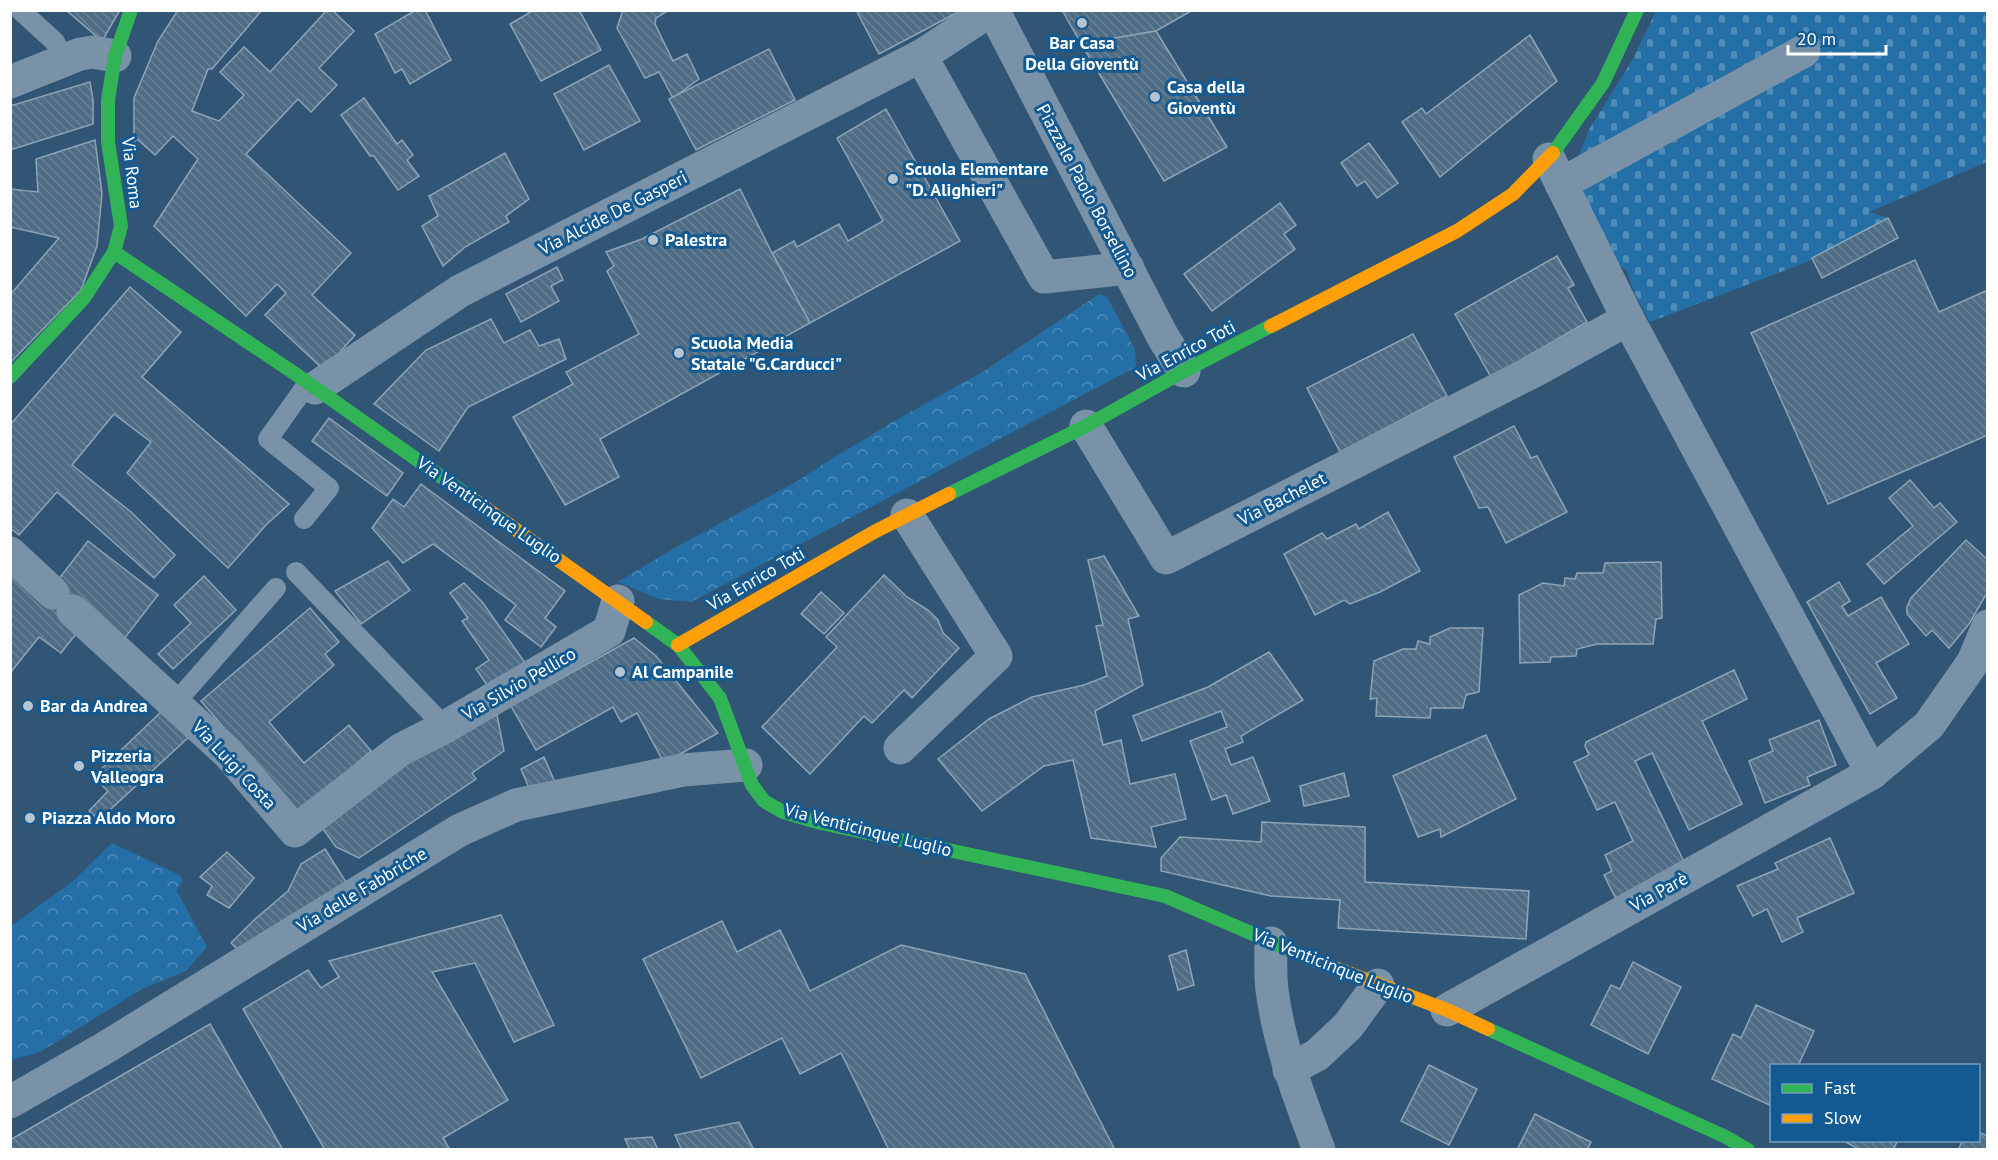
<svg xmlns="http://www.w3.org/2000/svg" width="1998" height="1160" font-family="'PT Sans',sans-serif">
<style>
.cemetery{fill:url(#cemetery-stones)}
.park{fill:url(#park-crowns)}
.building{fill:url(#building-back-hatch);stroke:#8ea4b6;stroke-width:1.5}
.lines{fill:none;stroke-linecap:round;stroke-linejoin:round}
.lane{stroke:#7992a8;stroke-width:20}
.street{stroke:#7992a8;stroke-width:33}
.fast{stroke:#30b455;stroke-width:14}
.slow{stroke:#ff9f0a;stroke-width:14}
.poi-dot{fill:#b7c4cf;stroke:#145a92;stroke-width:2}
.labels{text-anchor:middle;stroke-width:6;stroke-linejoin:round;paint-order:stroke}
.poi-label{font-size:18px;font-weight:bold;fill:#fff;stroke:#145a92;text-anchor:start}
.street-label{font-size:18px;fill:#fff;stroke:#145a92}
</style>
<defs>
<pattern id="cemetery-stones" width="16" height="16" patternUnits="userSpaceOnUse" patternTransform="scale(1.5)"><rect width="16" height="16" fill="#256fa7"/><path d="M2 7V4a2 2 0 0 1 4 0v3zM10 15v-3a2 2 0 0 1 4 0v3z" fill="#518cb9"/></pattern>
<pattern id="park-crowns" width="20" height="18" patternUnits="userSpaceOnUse" patternTransform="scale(1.5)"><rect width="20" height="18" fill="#256fa7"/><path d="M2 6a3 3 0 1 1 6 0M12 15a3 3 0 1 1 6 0" fill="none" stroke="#518cb9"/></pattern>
<pattern id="building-back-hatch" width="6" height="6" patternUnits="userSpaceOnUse" patternTransform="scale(1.5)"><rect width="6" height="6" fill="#4e6c84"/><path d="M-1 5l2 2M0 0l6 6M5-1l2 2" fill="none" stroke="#698296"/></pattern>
</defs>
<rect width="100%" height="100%" fill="#315675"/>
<polygon class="cemetery" points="1656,11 1987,11 1987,162 1869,212 1888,218 1812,258 1812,260 1650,322 1634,292 1627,271 1618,264 1583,197 1578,157 1590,128 1633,59"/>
<g class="park">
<polygon points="1099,294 1107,297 1135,349 1136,367 691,602 659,599 618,582 671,550 794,483 828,461 898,419 984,371"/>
<polygon points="112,843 179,875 183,880 177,891 207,947 186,971 142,989 40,1052 11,1060 11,926 72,882"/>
</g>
<g class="building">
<polygon points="66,10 120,10 102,41"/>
<polygon points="178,10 262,10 212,69 208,69 192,111 219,121 244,95 220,72 244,47 270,72 327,10 332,10 354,31 319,68 337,85 311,112 298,99 246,154 351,253 312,295 355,335 324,370 265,315 286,293 277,284 246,316 154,226 198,159 173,136 155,155 137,139 134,143 134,98 158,41"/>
<polygon points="416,10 425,10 451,60 410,84 402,69 395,73 375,34"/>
<polygon points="534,10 579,10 601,50 541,81 510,24"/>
<polygon points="623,10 669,10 656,18 655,24 673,61 687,54 699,79 673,98 659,72 645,78 617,28"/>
<polygon points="856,10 962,10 879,54"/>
<polygon points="1062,10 1193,10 1156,31 1092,42 1083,47"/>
<polygon points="1156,31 1227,147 1164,181 1083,47 1092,42"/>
<polygon points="1530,35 1557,81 1440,177 1402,122 1422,108 1426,114"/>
<polygon points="769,49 795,100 696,150 669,99"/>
<polygon points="609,65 640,121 584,150 554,94"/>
<polygon points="90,82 93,100 93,124 10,150 10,106"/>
<polygon points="364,98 397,144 402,140 413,155 407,160 419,176 398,190 374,156 370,156 341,115"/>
<polygon points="886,109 960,241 810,323 772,253 794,241 797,247 839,224 848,241 883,221 837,138"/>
<polygon points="95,140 102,193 97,246 81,290 10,363 10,295 59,238 10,227 10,189 38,192 36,159"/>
<polygon points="1369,143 1398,183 1377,198 1365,181 1357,186 1341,163"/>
<polygon points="505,153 529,199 506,216 509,222 465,247 443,266 422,226 438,216 429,196"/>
<polygon points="740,189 772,253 810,323 600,439 619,477 565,505 513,417 573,384 566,372 639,334 607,271 614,266 606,252 642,239"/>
<polygon points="1280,203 1296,225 1284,234 1295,249 1212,311 1184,274"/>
<polygon points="1888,218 1898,238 1822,278 1812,258"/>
<polygon points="1557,256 1574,285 1568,288 1587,322 1491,377 1455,314"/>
<polygon points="1915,260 1939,312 1988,290 1988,435 1828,504 1751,333"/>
<polygon points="557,267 563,280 551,286 559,301 521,322 506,294"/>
<polygon points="130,287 181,332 142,377 289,504 266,525 228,568 127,473 151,442 114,414 72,465 131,512 175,555 154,578 57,492 19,535 10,528 10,425"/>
<polygon points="491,319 504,343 530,330 539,346 559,339 566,359 468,407 439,451 374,404 426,350"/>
<polygon points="1413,334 1447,396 1340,452 1307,388"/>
<polygon points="329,418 403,473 387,496 312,441"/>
<polygon points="1514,426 1531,458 1537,456 1567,512 1506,543 1488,507 1479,508 1454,457"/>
<polygon points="1910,480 1934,508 1940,503 1957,522 1884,584 1867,564 1913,526 1889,498"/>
<polygon points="421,484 565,591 545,618 556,627 541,647 505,620 516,605 433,544 403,563 372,528 393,499 404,507"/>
<polygon points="1388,512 1420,571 1380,592 1350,604 1344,600 1315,615 1284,554 1322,533 1327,539 1356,524 1359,529"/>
<polygon points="1966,540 1988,560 1988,591 1969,624 1949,648 1932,630 1926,636 1907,614 1907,607 1911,598"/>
<polygon points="88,541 158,595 124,639 79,630 61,653 39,637 10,673 10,568 58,580"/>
<polygon points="1104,556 1139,616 1128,619 1143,685 1095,711 1103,745 1121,740 1130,784 1175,774 1186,819 1151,827 1156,847 1091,838 1073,760 1044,766 982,811 938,759 989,719 1032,697 1084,685 1107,676 1096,626 1103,625 1088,560"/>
<polygon points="388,561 410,590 361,624 335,591"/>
<polygon points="1661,562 1662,618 1656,619 1653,644 1597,644 1577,649 1576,656 1551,657 1550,662 1520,663 1519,595 1543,583 1564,586 1565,578 1575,579 1577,573 1603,573 1605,563"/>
<polygon points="884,575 907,597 928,610 938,620 943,633 959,648 912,698 904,690 872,723 864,716 810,774 762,727 837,647 826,637"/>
<polygon points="204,576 236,610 173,669 158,654 191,623 174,605"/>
<polygon points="1839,582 1850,601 1842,606 1848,616 1881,597 1909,644 1876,663 1897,698 1870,714 1807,602"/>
<polygon points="464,583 483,603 530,670 494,695 476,669 489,660 462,621 468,618 450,593"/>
<polygon points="821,592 844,613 824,634 801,614"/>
<polygon points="310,608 339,642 325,654 334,665 269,722 304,763 349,725 371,751 298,814 201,701"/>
<polygon points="1450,628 1483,628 1479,692 1466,695 1463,708 1431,708 1430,718 1376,716 1377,698 1370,699 1374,661 1403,649 1416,649 1418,641 1430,644 1430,637"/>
<polygon points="634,638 656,656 718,733 664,763 637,713 621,722 613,707 536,750 511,706"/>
<polygon points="1269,652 1303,700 1241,736 1243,742 1225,749 1231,765 1253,757 1270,801 1233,814 1226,795 1212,800 1190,741 1227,727 1221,711 1142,741 1133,716 1208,687"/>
<polygon points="1734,670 1747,699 1702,721 1742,804 1689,830 1652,753 1635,761 1685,864 1620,907 1604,875 1612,871 1605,855 1633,841 1615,802 1597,810 1574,762 1589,755 1585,746 1586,742"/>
<polygon points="164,709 190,736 99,820 89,811 108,791 93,777"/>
<polygon points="497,715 504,751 472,773 476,779 359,858 336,847 315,818 421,745"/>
<polygon points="1819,720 1836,765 1807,777 1810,785 1765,803 1749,761 1773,751 1769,740"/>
<polygon points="1486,735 1516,799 1441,837 1440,829 1418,837 1393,776"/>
<polygon points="544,757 557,787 533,797 521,769"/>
<polygon points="1344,773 1349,796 1304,806 1300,786"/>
<polygon points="1262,822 1365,827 1365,882 1529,891 1526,939 1338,928 1340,900 1271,896 1161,871 1161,858 1180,837 1261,842"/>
<polygon points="1830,838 1854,893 1797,918 1803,932 1782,942 1767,909 1753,916 1737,886 1778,869 1775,863"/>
<polygon points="325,849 346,882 244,956 231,943 254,920 288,891 301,864"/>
<polygon points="227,852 254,878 229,908 207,895 212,886 200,877"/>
<polygon points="501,915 554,1025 514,1042 475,963 432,972 508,1100 443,1138 450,1150 325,1150 243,1009 308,970 321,988 339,977 329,961"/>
<polygon points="722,921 737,952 780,930 810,991 901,945 1025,974 1115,1150 889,1150 841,1053 800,1074 782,1038 701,1078 643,959"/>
<polygon points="1186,950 1194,985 1178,990 1169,956"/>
<polygon points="1633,962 1681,987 1648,1054 1591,1025 1611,985 1620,989"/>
<polygon points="1756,1005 1814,1031 1798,1066 1772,1066 1772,1106 1712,1079 1733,1034 1741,1038"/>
<polygon points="210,1024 283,1150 10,1150 10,1140"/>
<polygon points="1429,1065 1477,1089 1449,1145 1401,1121"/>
<polygon points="1535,1114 1591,1142 1587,1150 1517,1150"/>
<polygon points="739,1122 754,1150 682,1150 675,1135"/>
<polygon points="1978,1132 1988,1136 1988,1150 1958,1150 1963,1140 1978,1140"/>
<polygon points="652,1137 658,1150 630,1150 625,1139"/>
<polygon points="1842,1140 1898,1140 1893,1150 1860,1150"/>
</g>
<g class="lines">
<g class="lane">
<polyline points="20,10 55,42 64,61"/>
<polyline points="304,519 329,488 268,439 308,383"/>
<polyline points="296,572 445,727"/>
<polyline points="175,703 276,588"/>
</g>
<g class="street">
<polyline points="993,10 1163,337 1184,371"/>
<polyline points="921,56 1044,277 1128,268"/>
<polyline points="10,82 80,54 93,52 115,56"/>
<polyline points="1561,184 1804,51"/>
<polyline points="315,388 460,291 921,56 991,10"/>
<polyline points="1086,426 1166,558 1536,370 1628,319"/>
<polyline points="10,553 53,593"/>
<polyline points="73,611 228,753 295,831 400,750 445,727 609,631 618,601"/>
<polyline points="900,748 996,656 907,515"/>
<polyline points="1872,773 1929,725 1973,662 1988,626"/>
<path d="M1271,943C1271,958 1270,974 1272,990C1279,1045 1299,1097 1319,1150"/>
<polyline points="1447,1010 1872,773 1628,319 1549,159"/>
<polyline points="1289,1070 1317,1055 1348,1026 1378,985"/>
<polyline points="10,1102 103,1049 460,830 516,805 683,770 746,765"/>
</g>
<g class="fast">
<polyline points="1553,153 1603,83 1637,10"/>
<polyline points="114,252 297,375 467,495"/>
<polyline points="10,377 84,298 114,252 121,226 108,142 108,100 115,56 131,10"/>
<polyline points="949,494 1086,426 1184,371 1271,326"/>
<polyline points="646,622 678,645 720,698 752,785 764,801 783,812 821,823 1165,896 1311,959"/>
<polyline points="1488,1029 1726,1137 1748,1150"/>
</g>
<g class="slow">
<polyline points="1271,326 1457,231 1513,194 1553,153"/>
<polyline points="467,495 646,622"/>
<polyline points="678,645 874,532 949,494"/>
<polyline points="1311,959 1447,1010 1488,1029"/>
</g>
</g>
<g class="poi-dot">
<circle cx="1082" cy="23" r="6"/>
<circle cx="1155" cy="97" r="6"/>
<circle cx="893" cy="179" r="6"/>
<circle cx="653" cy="240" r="6"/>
<circle cx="679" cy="353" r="6"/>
<circle cx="620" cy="672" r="6"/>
<circle cx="28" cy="706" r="6"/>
<circle cx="79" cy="766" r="6"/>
<circle cx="30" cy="818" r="6"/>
</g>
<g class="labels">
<g class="poi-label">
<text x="1082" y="49" text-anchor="middle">Bar Casa<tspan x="1082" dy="21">Della Gioventù</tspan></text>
<text x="1167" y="93">Casa della<tspan x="1167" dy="21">Gioventù</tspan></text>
<text x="905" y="175">Scuola Elementare<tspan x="905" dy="21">"D. Alighieri"</tspan></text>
<text x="665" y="246">Palestra</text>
<text x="691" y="349">Scuola Media<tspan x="691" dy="21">Statale "G.Carducci"</tspan></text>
<text x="632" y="678">Al Campanile</text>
<text x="40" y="712">Bar da Andrea</text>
<text x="91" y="762">Pizzeria<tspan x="91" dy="21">Valleogra</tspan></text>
<text x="42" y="824">Piazza Aldo Moro</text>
</g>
<g class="street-label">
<text transform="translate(132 173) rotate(83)" y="6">Via Roma</text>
<text transform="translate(1087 191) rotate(62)" y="6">Piazzale Paolo Borsellino</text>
<text transform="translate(613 213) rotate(-27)" y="6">Via Alcide De Gasperi</text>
<text transform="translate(1186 351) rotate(-28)" y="6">Via Enrico Toti</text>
<text transform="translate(1282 499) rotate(-27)" y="6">Via Bachelet</text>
<text transform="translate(489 510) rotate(35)" y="6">Via Venticinque Luglio</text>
<text transform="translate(756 579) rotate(-30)" y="6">Via Enrico Toti</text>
<text transform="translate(519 684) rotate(-30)" y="6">Via Silvio Pellico</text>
<text transform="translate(234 765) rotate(47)" y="6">Via Luigi Costa</text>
<text transform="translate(868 830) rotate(14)" y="6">Via Venticinque Luglio</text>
<text transform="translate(362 890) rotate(-31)" y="6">Via delle Fabbriche</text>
<text transform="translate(1659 892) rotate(-29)" y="6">Via Parè</text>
<text transform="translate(1333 966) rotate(22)" y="6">Via Venticinque Luglio</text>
</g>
</g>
<rect width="1998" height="1160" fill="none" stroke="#ffffff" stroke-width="24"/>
<rect x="1770" y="1064" width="210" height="78" fill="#145a92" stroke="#729cbe" stroke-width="1.5"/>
<rect x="1782" y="1084" width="30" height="9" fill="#30b455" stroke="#729cbe" stroke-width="1.5"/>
<text x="1824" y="1094" font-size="18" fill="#ffffff">Fast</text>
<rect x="1782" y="1114" width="30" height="9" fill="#ff9f0a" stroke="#729cbe" stroke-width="1.5"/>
<text x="1824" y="1124" font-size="18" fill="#ffffff">Slow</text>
<path d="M1788 45v9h98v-9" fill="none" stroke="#ffffff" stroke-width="3"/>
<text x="1797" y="45" font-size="18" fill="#ffffff" stroke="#145a92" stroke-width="4.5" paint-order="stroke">20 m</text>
</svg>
